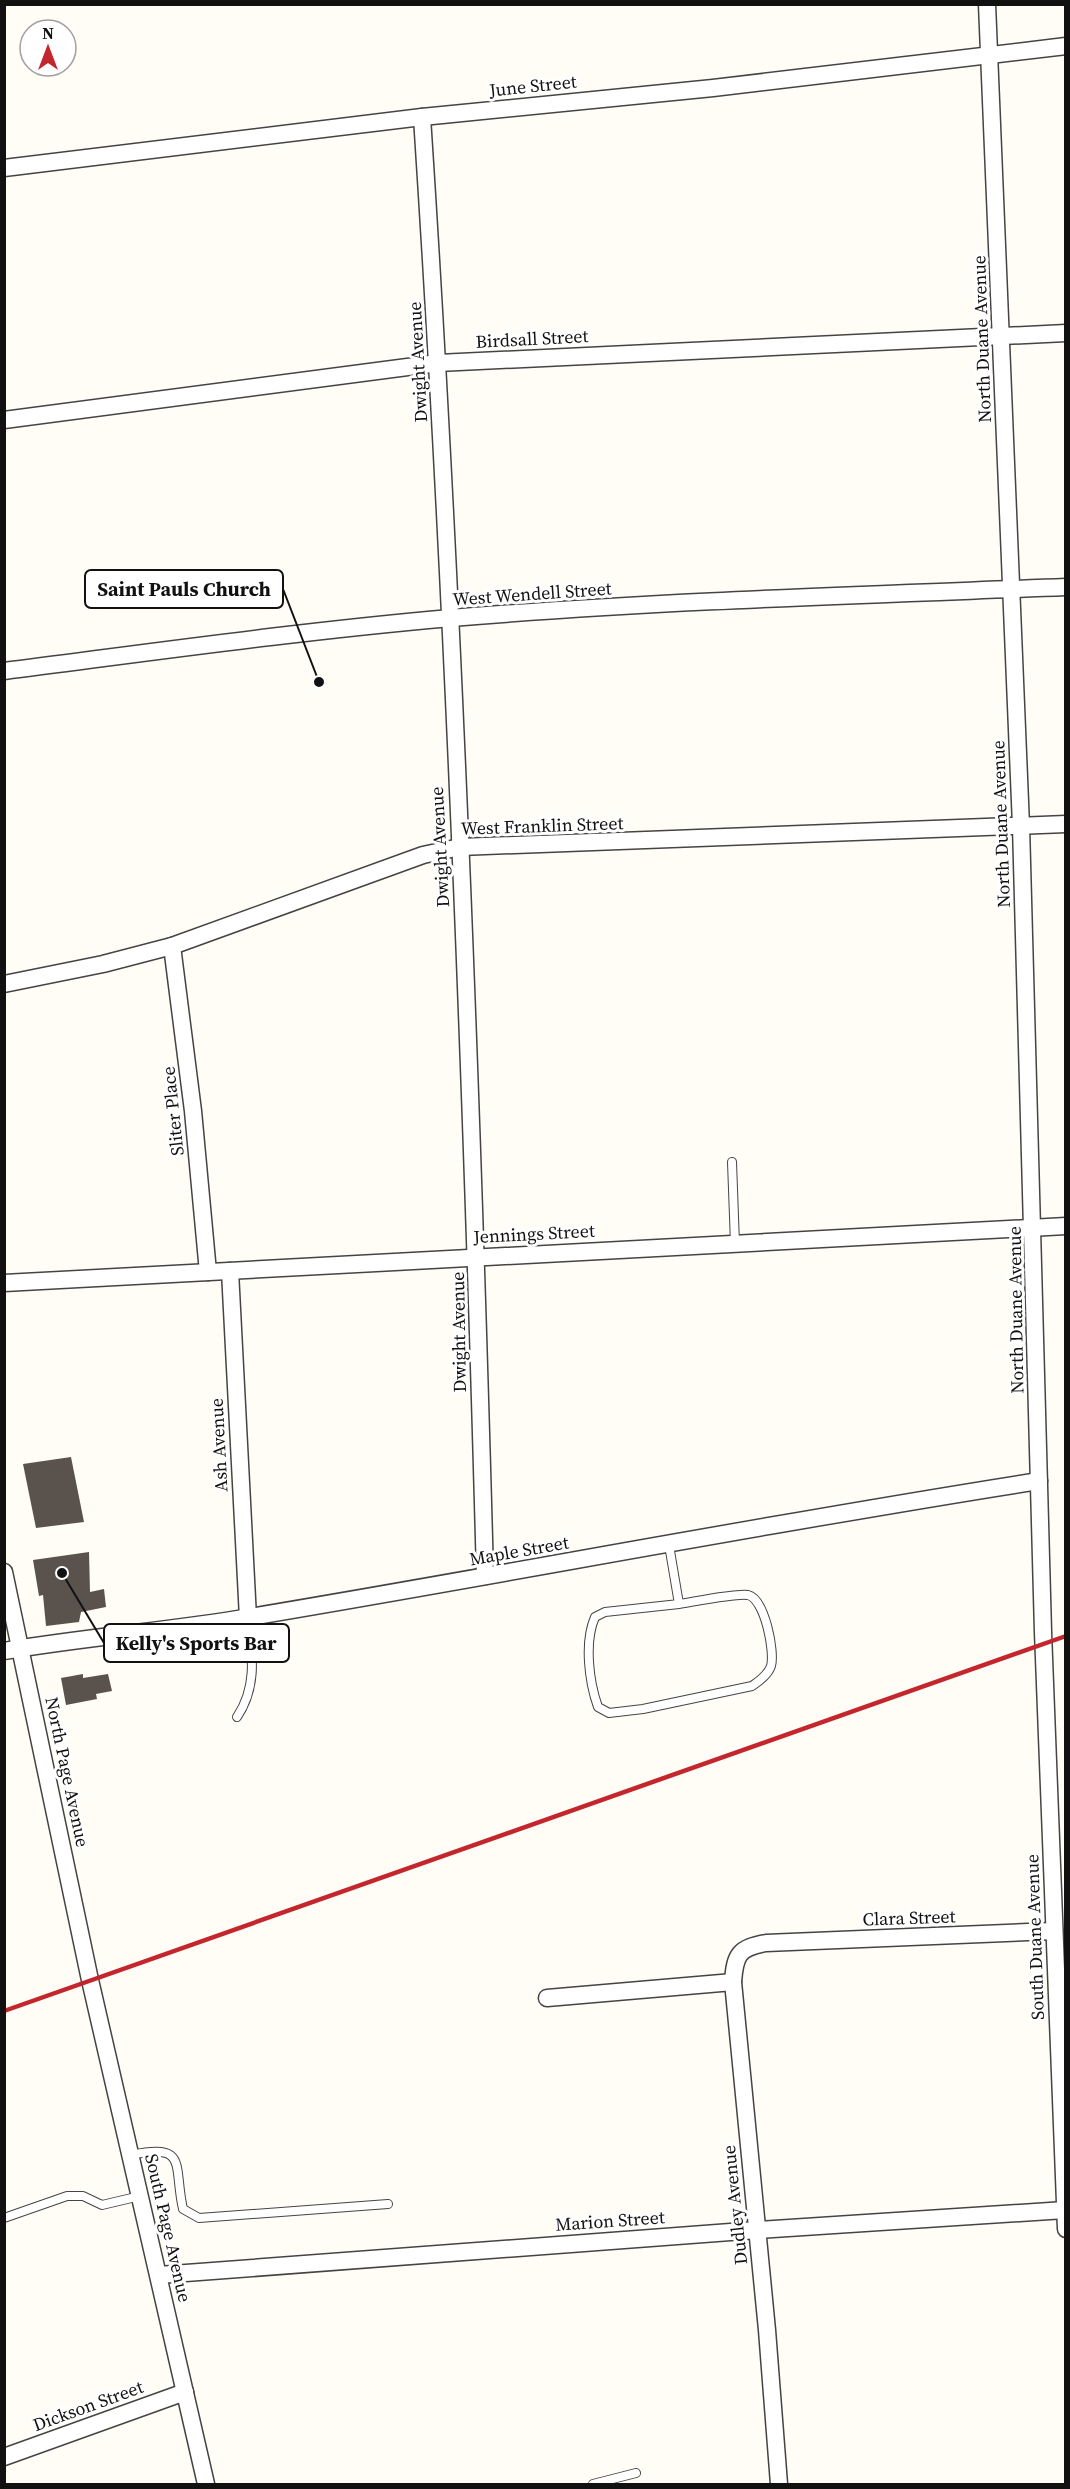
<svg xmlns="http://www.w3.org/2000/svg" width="1070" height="2489" font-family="'Source Serif 4',serif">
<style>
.building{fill:#5a524d}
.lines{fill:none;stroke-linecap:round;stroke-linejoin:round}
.lane-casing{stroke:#444;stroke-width:10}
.street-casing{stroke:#444;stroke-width:19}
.lane{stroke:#fff;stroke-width:8}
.street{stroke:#fff;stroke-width:16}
.rail{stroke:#c4262e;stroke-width:4.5}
.labels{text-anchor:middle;stroke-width:6;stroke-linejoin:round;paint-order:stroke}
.street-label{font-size:18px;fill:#111;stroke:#fff}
.leader{fill:none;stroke:#111;stroke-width:2}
.callout-dot{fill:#111;stroke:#fff;stroke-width:2}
.callout{fill:#fff;stroke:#111;stroke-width:2}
.callout-label{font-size:20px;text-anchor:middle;font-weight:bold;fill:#111}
</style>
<rect width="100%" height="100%" fill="#fffdf5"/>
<g class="building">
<polygon points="71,1457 84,1522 36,1528 23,1464"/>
<polygon points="89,1552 90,1592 104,1589 106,1607 81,1612 79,1622 46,1626 43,1595 39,1596 33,1560"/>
<polygon points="83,1674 83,1678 108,1674 112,1691 96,1694 97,1699 66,1705 61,1678"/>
</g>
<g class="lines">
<g class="lane-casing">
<g id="lane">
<polyline points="732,1162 735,1244"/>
<path d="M669,1545L679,1604C693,1602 736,1593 748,1595C765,1599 775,1652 771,1666C768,1675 759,1681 752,1686L643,1709L609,1713L598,1707C589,1682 584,1642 595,1617L605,1612L679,1604"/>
<path d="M237,1717C258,1686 252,1653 248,1618"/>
<path d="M131,2155C189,2143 173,2165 183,2209L199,2218L388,2204"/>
<polyline points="4,2218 67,2196 83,2196 102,2205 140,2196"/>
<polyline points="593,2484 636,2473"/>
</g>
</g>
<g class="street-casing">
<g id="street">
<polyline points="987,4 1021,826 1043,1632 1066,2229"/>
<path d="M422,117C454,602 472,1090 485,1576"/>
<polyline points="4,168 422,117 713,88 1066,46"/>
<polyline points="4,420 438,363 1066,333"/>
<path d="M4,671C153,652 302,631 451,618C655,601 861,595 1066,587"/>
<polyline points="172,946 193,1111 208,1272"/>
<polyline points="4,984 103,964 172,946 423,855 460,847 1066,824"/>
<polyline points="230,1271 248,1618"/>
<polyline points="4,1283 1066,1226"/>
<polyline points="4,1572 90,1980 206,2484"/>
<path d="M4,1651C86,1637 168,1631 250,1617C513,1573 775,1522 1039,1481"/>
<polyline points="547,1998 733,1982"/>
<polyline points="159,2275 757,2230 1065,2210"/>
<polyline points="4,2457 185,2392"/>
<path d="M779,2484L767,2330L733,1982C735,1954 739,1948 766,1943L1054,1931"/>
</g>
</g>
<use href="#lane" class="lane"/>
<use href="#street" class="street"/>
<polyline class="rail" points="4,2011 1066,1636"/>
</g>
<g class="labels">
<g class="street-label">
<text transform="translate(533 86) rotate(-6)" y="6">June Street</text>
<text transform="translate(532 339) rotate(-3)" y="6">Birdsall Street</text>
<text transform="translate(982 339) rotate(-92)" y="6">North Duane Avenue</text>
<text transform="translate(418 362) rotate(-93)" y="6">Dwight Avenue</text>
<text transform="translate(532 594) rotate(-4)" y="6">West Wendell Street</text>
<text transform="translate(1001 824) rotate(-92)" y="6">North Duane Avenue</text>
<text transform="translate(542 826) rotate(-2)" y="6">West Franklin Street</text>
<text transform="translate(440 847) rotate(-93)" y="6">Dwight Avenue</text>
<text transform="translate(173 1111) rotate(-96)" y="6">Sliter Place</text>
<text transform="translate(534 1234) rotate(-3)" y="6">Jennings Street</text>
<text transform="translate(1016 1310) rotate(-91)" y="6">North Duane Avenue</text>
<text transform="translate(459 1332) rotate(-91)" y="6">Dwight Avenue</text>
<text transform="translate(219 1445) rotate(-93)" y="6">Ash Avenue</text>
<text transform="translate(519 1551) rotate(-10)" y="6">Maple Street</text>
<text transform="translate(67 1772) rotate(78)" y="6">North Page Avenue</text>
<text transform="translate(909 1918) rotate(-2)" y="6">Clara Street</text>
<text transform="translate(1035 1937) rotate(-92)" y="6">South Duane Avenue</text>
<text transform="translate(735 2205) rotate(-96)" y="6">Dudley Avenue</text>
<text transform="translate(610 2221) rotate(-4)" y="6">Marion Street</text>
<text transform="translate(168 2228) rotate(77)" y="6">South Page Avenue</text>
<text transform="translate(88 2406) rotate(-20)" y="6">Dickson Street</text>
</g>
</g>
<path class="leader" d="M319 682L283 589M62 1573L104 1643"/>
<g class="callout-dot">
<circle cx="319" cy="682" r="6"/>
<circle cx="62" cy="1573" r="6"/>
</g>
<g class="callout">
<rect x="85" y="570" width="198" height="38" rx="6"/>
<rect x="104" y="1624" width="185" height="38" rx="6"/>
</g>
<g class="callout-label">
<text x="184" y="596">Saint Pauls Church</text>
<text x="196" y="1650">Kelly's Sports Bar</text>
</g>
<rect width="1070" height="2489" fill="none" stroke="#111111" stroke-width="12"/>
<g transform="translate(48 48)"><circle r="28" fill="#ffffff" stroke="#a0a0a0" stroke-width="1.5"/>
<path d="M0-4.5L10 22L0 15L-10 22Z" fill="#c4262e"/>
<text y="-9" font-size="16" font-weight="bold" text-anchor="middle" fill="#111111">N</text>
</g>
</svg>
